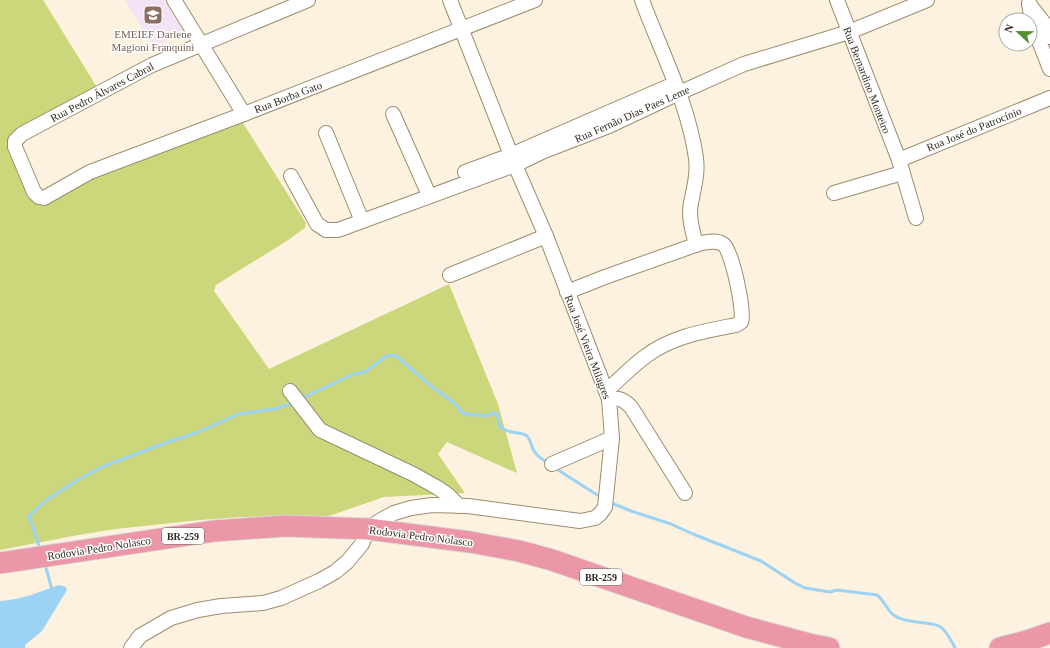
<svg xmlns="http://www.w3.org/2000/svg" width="1050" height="648" font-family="Georgia,serif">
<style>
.education{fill:#f3e3f6}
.green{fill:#ccd77c}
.water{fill:#9cd3f4}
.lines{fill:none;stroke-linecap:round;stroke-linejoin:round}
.stream{stroke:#9cd3f4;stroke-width:3}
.minor-casing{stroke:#9d8c6f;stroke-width:16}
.highway-casing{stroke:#dad9d7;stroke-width:23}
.minor{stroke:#fff;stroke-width:14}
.highway{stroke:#ec97a7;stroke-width:21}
.labels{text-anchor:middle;stroke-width:3;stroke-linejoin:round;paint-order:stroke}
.shield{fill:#fff;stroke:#6f6a62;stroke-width:1}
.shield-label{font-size:10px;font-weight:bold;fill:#312a1f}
.education-label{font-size:11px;fill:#785e54;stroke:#fff}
.street-label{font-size:11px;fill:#312a1f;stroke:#fff}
</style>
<rect width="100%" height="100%" fill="#fdf2e0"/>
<polygon class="education" points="125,0 164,0 182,30 154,47"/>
<polygon class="green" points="0,0 43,0 100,92 15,142 44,195 238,115 306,223 305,228 285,242 216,285 214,291 269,369 449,284 498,404 517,473 447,442 438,454 465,493 384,497 329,516 242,517 200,520 115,529 73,536 0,550"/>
<path class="water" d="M59,585L66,587L67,590L42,631L25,645V648H0V601C21,600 39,592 59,585Z"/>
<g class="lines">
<g class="stream">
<path d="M300,399L354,374L365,372L386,356L395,355L431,386L453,402L463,413L470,415H479L486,416L494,413L497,414L500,427C512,436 519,430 527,436C531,440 531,446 534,451C537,456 543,460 548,463"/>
<polyline points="555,468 602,498"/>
<path d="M609,502L631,511L671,524L693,534L761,561L795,583L805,588L830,592L837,590L877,595C884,600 887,611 895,616C908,625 935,620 943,629C948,634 952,642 955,648"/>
<polyline points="40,549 29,516 45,501 74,482 102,467 157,446 198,432 239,414 274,409 294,403"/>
<polyline points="45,564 52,590"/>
</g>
<g class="minor-casing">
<g id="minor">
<polyline points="174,0 244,114"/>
<polyline points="308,0 152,65 22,134 15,141 15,147 34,192 39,197 44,198 90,172 244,114 535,0"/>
<polyline points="450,0 511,155"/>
<path d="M642,0C661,52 688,102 696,158C698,174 694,187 691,203C688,217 693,232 696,245"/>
<polyline points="837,0 899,160 916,218"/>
<polyline points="1029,3 1032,23 1050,69"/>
<polyline points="1029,4 1044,23 1050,37"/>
<polyline points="393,114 429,195"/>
<polyline points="326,133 362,221"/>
<polyline points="899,160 1050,98"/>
<polyline points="465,172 511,155 674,84"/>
<polyline points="291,176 317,224 326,230 338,230 515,165 544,151 609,126 679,93 744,64 849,32 927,0"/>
<polyline points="834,193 902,173"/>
<polyline points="450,275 546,236"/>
<path d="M567,292L605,277L701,243C708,242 716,240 723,244C732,250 745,312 741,322L736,325C706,331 672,336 646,356C632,366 620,379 607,390"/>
<polyline points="290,391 320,430 413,474 438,488 448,495 459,506"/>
<path d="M609,399C619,397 624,400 631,407L685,493"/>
<polyline points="552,464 612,438"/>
<polyline points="131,648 140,636 171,618 198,610 221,606 263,603 281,598 319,581 335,572 347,562 362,544 368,529 381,520 394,513 411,508 432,505 468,506 580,521 595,518 600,514 605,507 612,438 609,399 546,236 515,165"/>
</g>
</g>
<g class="highway-casing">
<g id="highway">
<polyline points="0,563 214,531 285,526 368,529 470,542 519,551 552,560 746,627 809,644 829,648"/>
<polyline points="1000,648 1027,641 1050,633"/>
</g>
</g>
<use href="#minor" class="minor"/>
<use href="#highway" class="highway"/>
</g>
<defs>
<g id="school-square" transform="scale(1)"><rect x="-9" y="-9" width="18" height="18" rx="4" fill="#8d6e63" stroke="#fff"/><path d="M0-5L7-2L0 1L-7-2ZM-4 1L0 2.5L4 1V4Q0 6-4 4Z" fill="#fff"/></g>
</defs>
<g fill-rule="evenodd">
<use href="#school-square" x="153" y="15"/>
</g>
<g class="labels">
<g class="shield">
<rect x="162" y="528" width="42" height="16" rx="3"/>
<rect x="580" y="569" width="42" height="16" rx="3"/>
</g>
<g class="shield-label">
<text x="183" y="540">BR-259</text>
<text x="601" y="581">BR-259</text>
</g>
<g class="education-label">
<text x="153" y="38">EMEIEF Darlene<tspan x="153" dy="13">Magioni Franquini</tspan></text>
</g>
<g class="street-label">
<text transform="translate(867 80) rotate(69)" y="4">Rua Bernardino Monteiro</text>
<text transform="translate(102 92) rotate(-28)" y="4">Rua Pedro Álvares Cabral</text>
<text transform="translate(288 97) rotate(-21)" y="4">Rua Borba Gato</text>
<text transform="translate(632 114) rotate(-24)" y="4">Rua Fernão Dias Paes Leme</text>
<text transform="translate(974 129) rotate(-22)" y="4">Rua José do Patrocínio</text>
<text transform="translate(588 347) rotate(69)" y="4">Rua José Vieira Milagres</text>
<text transform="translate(421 536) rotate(7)" y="4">Rodovia Pedro Nolasco</text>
<text transform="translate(99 548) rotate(-9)" y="4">Rodovia Pedro Nolasco</text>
</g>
</g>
<g transform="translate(1018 32) rotate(292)"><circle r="19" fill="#ffffff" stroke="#adaaa5"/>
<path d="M0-3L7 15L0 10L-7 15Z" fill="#528f2f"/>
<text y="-6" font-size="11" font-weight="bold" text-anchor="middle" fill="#312a1f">N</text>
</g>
</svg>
